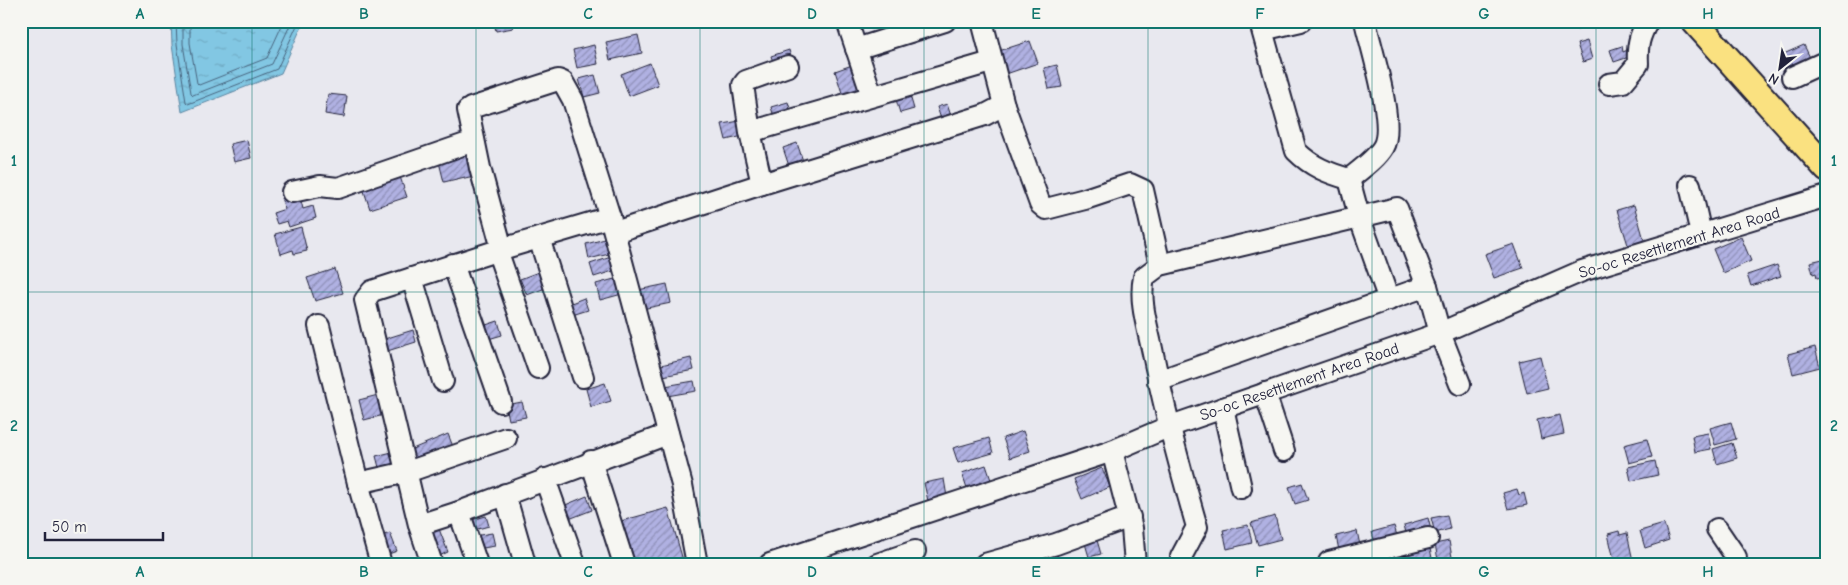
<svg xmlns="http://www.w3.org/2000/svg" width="1848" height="585" font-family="'Comic Neue',sans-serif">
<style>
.water{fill:url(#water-ripples);stroke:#5c85a0}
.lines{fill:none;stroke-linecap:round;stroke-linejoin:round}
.shore{stroke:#48647e;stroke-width:1}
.building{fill:url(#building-hatch);stroke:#22223b}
.minor-casing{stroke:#22223b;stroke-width:24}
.major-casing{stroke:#22223b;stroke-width:29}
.minor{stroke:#f6f6f2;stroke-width:20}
.major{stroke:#fae180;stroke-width:25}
.grid{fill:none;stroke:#0f766e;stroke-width:1;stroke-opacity:0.55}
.labels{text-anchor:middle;stroke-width:4.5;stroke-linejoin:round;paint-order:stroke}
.street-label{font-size:16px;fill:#22223b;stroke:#f6f6f2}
.neatline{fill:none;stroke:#0f766e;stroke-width:2}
.grid-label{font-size:16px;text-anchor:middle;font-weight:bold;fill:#0f766e}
</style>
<defs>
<pattern id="water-ripples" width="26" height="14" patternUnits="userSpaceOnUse" patternTransform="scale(1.25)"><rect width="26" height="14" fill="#82c7e3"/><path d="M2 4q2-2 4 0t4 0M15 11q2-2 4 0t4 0" fill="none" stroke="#70abc4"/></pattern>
<pattern id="building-hatch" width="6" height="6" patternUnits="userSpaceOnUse" patternTransform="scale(1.25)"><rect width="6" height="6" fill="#b0b1e2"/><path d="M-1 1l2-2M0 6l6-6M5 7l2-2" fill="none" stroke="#8f90b8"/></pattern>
</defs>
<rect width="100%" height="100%" fill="#e8e8ef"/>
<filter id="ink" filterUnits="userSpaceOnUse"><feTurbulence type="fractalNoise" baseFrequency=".02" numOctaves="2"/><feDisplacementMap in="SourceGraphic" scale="10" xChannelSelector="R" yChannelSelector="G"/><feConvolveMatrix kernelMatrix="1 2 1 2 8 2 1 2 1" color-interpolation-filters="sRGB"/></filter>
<g filter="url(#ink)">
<polygon class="water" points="171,21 304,21 281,73 182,112 172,45"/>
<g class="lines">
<g class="shore">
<polyline points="176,21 177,44 186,102 188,104 277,69 299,21"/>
<polyline points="183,21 183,44 191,93 193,95 272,64 292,21"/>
<polyline points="190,21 190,43 197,83 199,85 267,58 284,21"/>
</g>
</g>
<g class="building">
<polygon points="476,21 511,21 513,28 496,31 494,23 478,27"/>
<polygon points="852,21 876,21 855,29"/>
<polygon points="1574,21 1587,21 1589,26 1577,30"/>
<polygon points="638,35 642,53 610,60 606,42"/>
<polygon points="1030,41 1038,63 1006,74 999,51"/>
<polygon points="1587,41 1592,59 1583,62 1577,44"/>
<polygon points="594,45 598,64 577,68 573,50"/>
<polygon points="1804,45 1813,64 1788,75 1779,56"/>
<polygon points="1622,46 1623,52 1630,49 1632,56 1614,62 1610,50"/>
<polygon points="789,50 792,61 775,67 771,56"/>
<polygon points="650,63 658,85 629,96 621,74"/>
<polygon points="855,64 863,90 843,96 835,71"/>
<polygon points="1057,65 1062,87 1049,89 1044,68"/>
<polygon points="595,75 600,93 584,97 579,79"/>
<polygon points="909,92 914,109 900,113 895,96"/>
<polygon points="328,94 347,96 344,117 325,114"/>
<polygon points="788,102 792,115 775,120 771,107"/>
<polygon points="947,104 951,116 941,119 937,107"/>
<polygon points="740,121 743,136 726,140 722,124"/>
<polygon points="247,140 251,158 234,162 230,144"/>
<polygon points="797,143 803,161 789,166 783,148"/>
<polygon points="466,147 474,177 465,179 465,177 444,182 437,154"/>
<polygon points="398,171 407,197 370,209 361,182"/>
<polygon points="299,193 303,209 313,206 316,218 289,227 287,221 277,224 273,213 285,209 281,198"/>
<polygon points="1634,205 1645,243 1629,248 1617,210"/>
<polygon points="301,227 307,251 294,254 293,250 281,254 275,234"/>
<polygon points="1741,237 1751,261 1723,273 1713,249"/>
<polygon points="605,239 609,254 589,259 586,244"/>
<polygon points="1514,244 1523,268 1494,278 1485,254"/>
<polygon points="611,257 616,270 594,277 590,264"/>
<polygon points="1827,258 1827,276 1817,278 1816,273 1813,274 1810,262"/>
<polygon points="1777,265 1781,276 1751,286 1747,275"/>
<polygon points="335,269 343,293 315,301 307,278"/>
<polygon points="541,271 548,287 527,295 520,279"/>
<polygon points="618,278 622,294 600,300 596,284"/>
<polygon points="667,284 671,303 642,309 638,290"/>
<polygon points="584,298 588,310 569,316 566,305"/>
<polygon points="498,321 502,335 485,340 480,327"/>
<polygon points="413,330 416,342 381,353 378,341"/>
<polygon points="1815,347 1820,367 1793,374 1788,354"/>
<polygon points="1540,356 1548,388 1527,393 1519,361"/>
<polygon points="691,358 694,370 663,376 661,365"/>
<polygon points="694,381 696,391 667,396 665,386"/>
<polygon points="605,383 611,401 591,407 586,389"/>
<polygon points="378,395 384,415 364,420 359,400"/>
<polygon points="522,402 526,417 509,420 506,405"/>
<polygon points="1560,415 1564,434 1541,439 1537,420"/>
<polygon points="1731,422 1736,439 1715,445 1710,428"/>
<polygon points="1023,431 1030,451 1010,458 1003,438"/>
<polygon points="1708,433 1711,449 1695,452 1692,436"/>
<polygon points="448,434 454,449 416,465 410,450"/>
<polygon points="989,438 993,453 958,463 953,448"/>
<polygon points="1647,439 1652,457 1629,463 1624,445"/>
<polygon points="1732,443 1737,458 1717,464 1713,449"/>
<polygon points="392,452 398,471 381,475 376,456"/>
<polygon points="1655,461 1658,475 1631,481 1628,467"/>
<polygon points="986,465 991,480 967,488 962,473"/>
<polygon points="1102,468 1110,487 1082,499 1074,479"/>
<polygon points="944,479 947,497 928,501 924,483"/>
<polygon points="1302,483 1308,500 1295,504 1289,487"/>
<polygon points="1517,489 1519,495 1524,493 1527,505 1508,509 1503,493"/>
<polygon points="587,496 592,510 569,519 563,506"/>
<polygon points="668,508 684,564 633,564 621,521"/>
<polygon points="1447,515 1450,529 1435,533 1431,518"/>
<polygon points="486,516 489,526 470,531 468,521"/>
<polygon points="1275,516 1281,539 1258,545 1251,523"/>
<polygon points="1428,518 1432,534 1408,541 1404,525"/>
<polygon points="1664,524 1669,540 1645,548 1640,531"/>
<polygon points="1248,525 1252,543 1227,549 1223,530"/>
<polygon points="1394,526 1399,542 1376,548 1372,532"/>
<polygon points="439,529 448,552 437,557 428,534"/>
<polygon points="1357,531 1361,550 1340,555 1336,536"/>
<polygon points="1619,531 1620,535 1627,533 1633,561 1627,564 1615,564 1608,534"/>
<polygon points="390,533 397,551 383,556 376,538"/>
<polygon points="492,533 495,546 477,549 474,536"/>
<polygon points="1096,537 1101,554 1089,557 1084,540"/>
<polygon points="1449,541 1452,557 1438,560 1435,544"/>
<polygon points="1429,544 1432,558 1409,564 1405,550"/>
<polygon points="1401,549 1405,564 1378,564 1376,556"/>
<polygon points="1057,555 1060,564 1047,564 1045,560"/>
</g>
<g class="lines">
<g class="minor-casing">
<g id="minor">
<polyline points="847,21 872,96"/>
<path d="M1301,21L1262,30L1296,151C1312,167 1328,173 1349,179C1360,170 1376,159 1383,147C1396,125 1371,48 1365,21"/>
<polyline points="856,49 945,21"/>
<polyline points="1792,77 1827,61"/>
<path d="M1609,84L1623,82L1638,64C1637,46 1639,36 1648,21"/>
<polyline points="1004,105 1040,204 1046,209 1085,199 1130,184 1143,190 1160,265"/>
<polyline points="750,132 991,62"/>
<polyline points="1349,179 1359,216 1389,300"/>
<polyline points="762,184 750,132 743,85 746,81 788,66"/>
<polyline points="1690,185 1701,234"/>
<polyline points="292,192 320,186 338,188 474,141"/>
<polyline points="615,232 762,184 985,115 1004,105 982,21"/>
<polyline points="539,238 583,377"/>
<polyline points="502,249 480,168 468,110 471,108 558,80 563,82 573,100 610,217"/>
<polyline points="497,250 538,368"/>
<polyline points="453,264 501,402"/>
<polyline points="412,278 443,381"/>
<polyline points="319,326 358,483 381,564"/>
<polyline points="1158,381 1427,286 1440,333 1460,384"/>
<polyline points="1265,393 1284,451"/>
<polyline points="1223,408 1241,488"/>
<polyline points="1112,451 1132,528 1135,564"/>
<polyline points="591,461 624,564"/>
<polyline points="545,479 575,564"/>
<polyline points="358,483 407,472 506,438"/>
<polyline points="505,494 525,564"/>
<polyline points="459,512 477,564"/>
<polyline points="419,525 459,512 668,434"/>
<polyline points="1717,529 1736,557 1735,564"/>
<polyline points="432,564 419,525 365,300 372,291 502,249 610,217 682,485 697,564"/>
<polyline points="770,564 1112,451 1168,427 1440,333 1582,271 1827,196"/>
<polyline points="877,564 915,551"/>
<polyline points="985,564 1056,544 1130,517"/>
<path d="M1183,564L1181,557L1197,527C1180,468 1164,409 1152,349C1147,325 1139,301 1144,277L1160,265L1397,208L1427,286"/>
<polyline points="1329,564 1329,562 1428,538"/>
</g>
</g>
<g class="major-casing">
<polyline id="major" points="1694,21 1827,169"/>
</g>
<use href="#minor" class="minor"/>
<use href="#major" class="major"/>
</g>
</g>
<path class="grid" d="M252,21V564M476,21V564M700,21V564M924,21V564M1148,21V564M1372,21V564M1596,21V564M21,292H1827"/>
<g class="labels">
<g class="street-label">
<text transform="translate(1679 242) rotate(-17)" y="6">So-oc Resettlement Area Road</text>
<text transform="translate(1299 381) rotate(-19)" y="6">So-oc Resettlement Area Road</text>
</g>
</g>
<rect width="1848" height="585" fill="none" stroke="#f6f6f2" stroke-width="55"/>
<g transform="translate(1780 68) rotate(210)" stroke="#f6f6f2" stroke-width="4" paint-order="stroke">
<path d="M0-4L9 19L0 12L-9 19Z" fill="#22223b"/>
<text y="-8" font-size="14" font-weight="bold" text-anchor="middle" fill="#22223b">N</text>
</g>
<path d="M45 532v8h118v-8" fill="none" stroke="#22223b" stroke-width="2.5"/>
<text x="52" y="532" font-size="15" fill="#22223b" stroke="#f6f6f2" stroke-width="4" paint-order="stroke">50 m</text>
<rect x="28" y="28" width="1792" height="530" class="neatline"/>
<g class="grid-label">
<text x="140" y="19">A</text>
<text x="364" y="19">B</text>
<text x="588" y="19">C</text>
<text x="812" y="19">D</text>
<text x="1036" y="19">E</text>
<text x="1260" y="19">F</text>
<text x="1484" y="19">G</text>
<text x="1708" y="19">H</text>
<text x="14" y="166">1</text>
<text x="1834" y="166">1</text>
<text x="14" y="431">2</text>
<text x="1834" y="431">2</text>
<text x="140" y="577">A</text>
<text x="364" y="577">B</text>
<text x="588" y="577">C</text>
<text x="812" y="577">D</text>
<text x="1036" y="577">E</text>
<text x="1260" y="577">F</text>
<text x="1484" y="577">G</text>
<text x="1708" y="577">H</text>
</g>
</svg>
